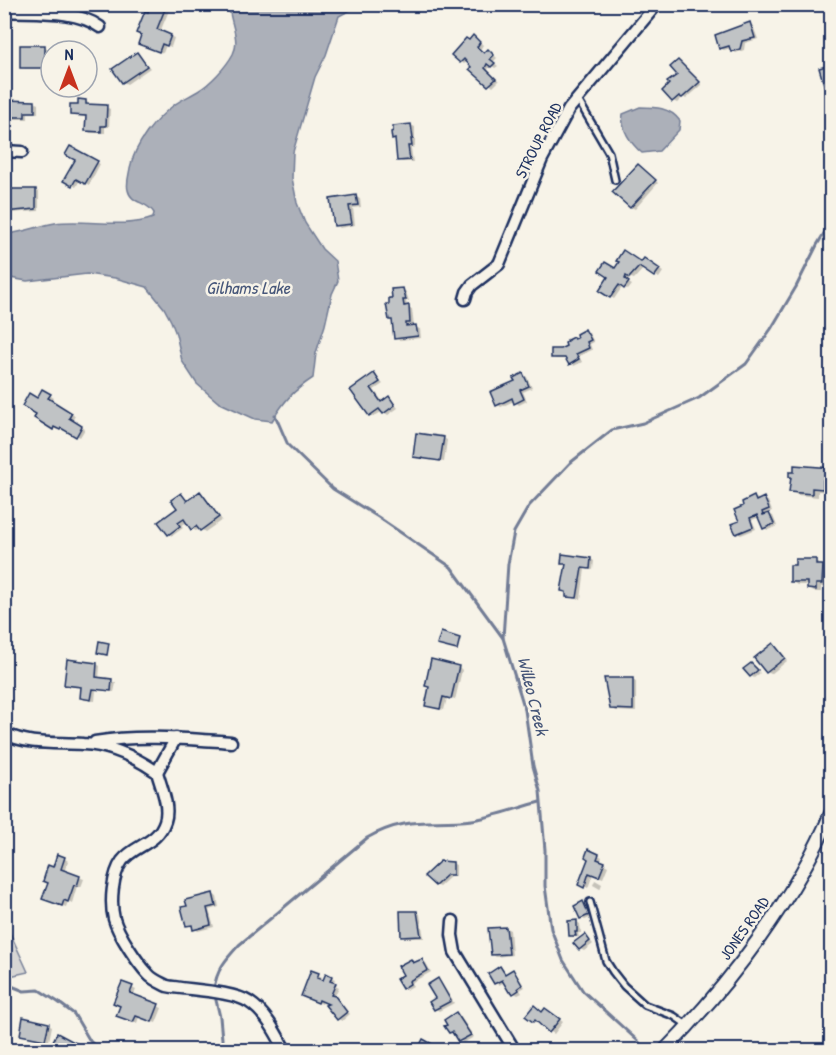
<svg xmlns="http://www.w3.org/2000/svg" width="836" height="1055" font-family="'Patrick Hand',sans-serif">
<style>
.green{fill:#d7d6d4;stroke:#798299;stroke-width:1.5}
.water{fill:#acb0b9;stroke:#727c95;stroke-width:1.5}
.shadow{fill:#0003}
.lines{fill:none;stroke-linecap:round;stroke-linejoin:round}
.stream{stroke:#727c95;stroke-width:3}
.building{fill:#c0c3c5;stroke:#1b2f5e;stroke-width:1.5}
.service-casing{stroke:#1b2f5e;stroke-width:10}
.minor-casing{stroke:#1b2f5e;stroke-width:15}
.tertiary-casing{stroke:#1b2f5e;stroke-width:16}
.service{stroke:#f7f3e8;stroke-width:5}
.minor{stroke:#f7f3e8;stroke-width:10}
.tertiary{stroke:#f7f3e8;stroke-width:12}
.labels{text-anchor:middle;stroke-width:5;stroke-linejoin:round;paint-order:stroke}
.street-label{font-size:16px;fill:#1b2f5e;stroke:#f7f3e8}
.water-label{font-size:18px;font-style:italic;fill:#465679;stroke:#f7f3e8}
</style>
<rect width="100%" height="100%" fill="#f7f3e8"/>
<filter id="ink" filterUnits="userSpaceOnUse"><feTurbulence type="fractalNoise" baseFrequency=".0167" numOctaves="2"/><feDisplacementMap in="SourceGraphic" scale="12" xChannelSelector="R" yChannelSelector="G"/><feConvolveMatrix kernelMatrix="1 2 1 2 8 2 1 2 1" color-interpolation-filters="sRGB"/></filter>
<g filter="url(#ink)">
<polygon class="green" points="5,922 28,972 5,977"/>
<g class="water">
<path d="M229,5H360L339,16L326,55L315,77L293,152L292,178L297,203L305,223L322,249L335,261L338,281L332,294L325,325L316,353L313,378C293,391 284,401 272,421L255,419L218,402L197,384L182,361L176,334L171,321L164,308L147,287L115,278L87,274L27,281L5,277V234C22,233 38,226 55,223C87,219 123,229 153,218L154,213C147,201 131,204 128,190C126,183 129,175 130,168C135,144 155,119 174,105C182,99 190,96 198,91C210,84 226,67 233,54C241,39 229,20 229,5Z"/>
<path d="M640,107C655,107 670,107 680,121L679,130L659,151L642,153C631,144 620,128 623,114Z"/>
</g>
<g class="shadow">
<polygon points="164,4 170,8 160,32 174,38 171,47 166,45 163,53 143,45"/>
<polygon points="750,24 753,26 758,39 745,43 744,50 736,53 731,48 724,50 720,48"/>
<polygon points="477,39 483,45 480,50 485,54 492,53 497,58 493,62 498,66 495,68 491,65 487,71 499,81 493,87 472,69 474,67 468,61 464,64 461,62 470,42"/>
<polygon points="45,47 48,49 48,69 25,69 21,67"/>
<polygon points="137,54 150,68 127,84 123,82"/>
<polygon points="682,64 702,85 686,99 683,97 677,103 673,101"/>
<polygon points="830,67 832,89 830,89 826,87"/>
<polygon points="86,101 89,104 89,106 106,107 110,109 109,127 105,127 105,133 90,133 87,130 87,117 71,115"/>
<polygon points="4,102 34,102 38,104 38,113 28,113 28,119 10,119 10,122 4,121"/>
<polygon points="411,125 415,127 415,147 411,148 413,162 402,162 399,160 397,141 393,139"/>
<polygon points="70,148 100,164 89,185 80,180 76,187 65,181 77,160"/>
<polygon points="642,168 658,183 635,209 631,207"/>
<polygon points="35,190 39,192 39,211 8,213 5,211"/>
<polygon points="356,197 360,199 361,207 353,208 355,225 340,228 336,225 332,200"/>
<polygon points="644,260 663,272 659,278 644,268 634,279 631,278 627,282 632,285 628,290 623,286 614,299 601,291 615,270 641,264"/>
<polygon points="402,289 406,292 409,301 406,301 407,307 412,309 414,327 420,329 421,338 399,340 395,338 394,321 390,319 391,305"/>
<polygon points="585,331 589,333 594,342 590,344 592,350 579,356 582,362 574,366 568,359 556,359 553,357"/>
<polygon points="374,375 383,384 374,390 383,402 389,398 398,408 388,415 383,411 373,417 370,415 353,390"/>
<polygon points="523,375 527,377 532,388 523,392 527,401 519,405 514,401 501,407 497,404"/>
<polygon points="43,391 54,398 51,402 75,416 72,421 85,429 80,437 65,429 64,431 59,428 57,430 36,417 38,400"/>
<polygon points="443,438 447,440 444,462 414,456"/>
<polygon points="832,470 832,483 829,483 828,492 818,491 818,497 797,495 791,491"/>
<polygon points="201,493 204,495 222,520 205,532 200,528 196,531 192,529 187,522 181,526 183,528 172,536 169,533 179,509 181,495 188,502"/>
<polygon points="754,498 768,501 772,511 767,513 773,516 777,526 768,530 764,528 760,517 752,520 756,529 741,535 737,533 745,507"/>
<polygon points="591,559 594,561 593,570 585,569 581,599 571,598 562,590 567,565 563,563"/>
<polygon points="815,561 828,570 828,587 821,587 821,592 814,592 808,589 808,585 797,585 791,581"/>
<polygon points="773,645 787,661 771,674 767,672"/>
<polygon points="97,664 100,666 99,679 116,683 114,692 96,690 95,701 85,700 81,697 82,688 66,684"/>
<polygon points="751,665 760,673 754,678 751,676"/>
<polygon points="459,667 462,670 455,700 447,698 444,710 426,705"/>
<polygon points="632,679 636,681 636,712 616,711 612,708"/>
<polygon points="598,855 602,857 600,862 608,866 603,878 593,874 588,888 580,884"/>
<polygon points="64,858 68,861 64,872 84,879 81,887 77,886 72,903 68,901 66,907 48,901 54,869"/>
<polygon points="452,863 456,865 456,876 451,876 439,887 435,885"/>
<polygon points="595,880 602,884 600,889 593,885"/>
<polygon points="213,894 217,897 219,907 209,910 214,927 198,931 194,927 187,925"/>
<polygon points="583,903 587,905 592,917 585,920 581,918"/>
<polygon points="416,912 420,914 424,938 406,938 402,936"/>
<polygon points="577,922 580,924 581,933 578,933 579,937 574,937 571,935"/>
<polygon points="506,928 510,930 512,955 496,957 493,955"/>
<polygon points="585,936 593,944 584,951 580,949"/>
<polygon points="411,960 414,962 422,960 426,963 431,972 411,983 413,986 406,990 403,988"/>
<polygon points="500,968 506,975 513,971 516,973 525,987 520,990 522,993 518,995 510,991 505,982 499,985 495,983"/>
<polygon points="318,975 322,977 320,981 324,982 331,977 335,979 333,984 339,987 334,997 339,1000 350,1014 342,1021 338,1019 331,1004 323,1001 322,1004 306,997"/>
<polygon points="438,980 441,982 454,1003 439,1011 436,1009"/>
<polygon points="132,988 136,990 133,996 162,1008 156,1023 139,1017 137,1023 118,1015"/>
<polygon points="549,1012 563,1022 554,1034 527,1016"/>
<polygon points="456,1014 460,1016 474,1037 463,1043 455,1034 450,1032"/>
<polygon points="48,1024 52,1026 49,1041 25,1036"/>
<polygon points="58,1035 81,1047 79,1050 55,1050 51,1048"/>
</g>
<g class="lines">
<g class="stream">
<polyline points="275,415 288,445 333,489 378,517 451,567 503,638 525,710 533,766 540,791 545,850 545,886 551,929 563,960 583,991 639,1042 644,1050"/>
<polyline points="503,638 508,564 514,532 529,506 570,463 612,430 643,423 699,398 746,364 771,329 796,287 817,245 832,220"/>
<polyline points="4,983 24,991 39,990 58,1002 74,1014 90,1041 99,1050"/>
<path d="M214,990C216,970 226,959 239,945L367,838C408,815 430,825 472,820C494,817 517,808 540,802"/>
<polyline points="215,996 220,1017 223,1050"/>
</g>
</g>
<g class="building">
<polygon points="151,4 167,4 157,29 171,35 167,46 162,44 159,52 138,44 141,35 136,33 145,11 148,12"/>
<polygon points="750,22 755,38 742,41 740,49 731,52 729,46 719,49 715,35"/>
<polygon points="473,35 480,42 477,47 484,53 488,49 494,55 490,59 495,63 491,67 487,64 485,68 496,79 488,86 469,69 471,67 464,59 460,63 451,55 466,38 469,40"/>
<rect x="20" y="45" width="25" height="23"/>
<polygon points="137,52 147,66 122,83 112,69"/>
<polygon points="678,60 700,82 682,98 679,96 672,102 662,91 669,84 667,82 677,75 670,67"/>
<polygon points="830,65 832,86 825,88 819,68"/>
<polygon points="78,99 86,100 86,104 107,105 106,126 101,126 101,132 85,131 86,116 70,115 70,104 78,104"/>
<polygon points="4,100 35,101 35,112 25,112 25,117 6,117 6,120 4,120"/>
<polygon points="411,124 413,139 411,139 412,146 408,146 410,160 397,161 395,139 392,140 391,132 393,131 393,126"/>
<polygon points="70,146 98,161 85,184 76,179 72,186 63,181 75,160 65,155"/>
<polygon points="638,164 656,180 630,208 612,192"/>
<polygon points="10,189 36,189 36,209 4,212 4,196 11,196"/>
<polygon points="356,195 358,205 349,206 352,224 334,226 330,199"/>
<polygon points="623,250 641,262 644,258 660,269 654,277 639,267 629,278 626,276 625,279 629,282 624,289 619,285 610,298 599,291 608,277 599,271 605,262 615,268 619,262 616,261"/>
<polygon points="403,288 406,300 403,300 404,306 409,305 410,323 406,323 406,326 416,325 418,336 394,339 392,320 389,320 386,304 389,304 389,298 392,298 391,289"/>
<polygon points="585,329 591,340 587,342 589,348 576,354 579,359 569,365 565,358 551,358 551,349 560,349 566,346 565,343 568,341 567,340 573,337 574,339 577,338 576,334"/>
<polygon points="374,373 380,382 371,388 381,402 389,396 395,405 383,414 379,409 369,416 350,390"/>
<polygon points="523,373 529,386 520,390 524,399 514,404 512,398 496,406 490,392 515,381 513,378"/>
<polygon points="42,389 51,394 48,398 72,413 69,418 82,426 76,437 61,428 60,430 54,427 53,430 34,418 36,414 22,406 29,393 37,398"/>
<polygon points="416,433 444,437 440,461 413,457"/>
<polygon points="794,465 832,468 832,481 823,480 823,489 812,488 812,494 789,492 791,477 789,477 789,472 794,472"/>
<polygon points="200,491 219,517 200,531 196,526 191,530 184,519 178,523 180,526 168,535 158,522 177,508 171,500 181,493 187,501"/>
<polygon points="754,496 756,501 764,497 769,509 762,512 763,515 769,513 774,524 763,529 757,515 750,518 753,527 736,534 731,524 739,521 734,510 743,506 742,502"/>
<polygon points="562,554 591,558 590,569 582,568 577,598 566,597 566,592 561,591 566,564 561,564"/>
<polygon points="795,559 816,559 816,565 823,565 822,584 816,584 816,590 807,589 807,582 790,582 790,565 795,565"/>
<polygon points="441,632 460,638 457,650 437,645"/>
<polygon points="99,641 109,643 107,655 97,653"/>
<polygon points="773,643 785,658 766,673 754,658"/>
<polygon points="67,659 97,663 96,677 112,679 111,691 93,689 91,700 80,698 81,687 64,685"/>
<polygon points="431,659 459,666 451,699 443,697 440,709 425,706 429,687 425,686"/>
<polygon points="751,663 758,670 750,677 743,669"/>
<polygon points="604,678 633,678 633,710 610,709"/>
<polygon points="588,849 599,854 597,859 605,862 599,877 589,873 584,888 578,885 588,859 585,857"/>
<polygon points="57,854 65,857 61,869 80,876 77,886 74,885 68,902 64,900 62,906 42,899 48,883 43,881 48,865 53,867"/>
<polygon points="440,861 453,862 453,875 447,875 435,886 424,876"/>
<polygon points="213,893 216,906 207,908 211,925 193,930 192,925 186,926 181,907 187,906 185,900"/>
<polygon points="583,901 589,915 580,919 574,906"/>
<polygon points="400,911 417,911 421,936 401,937"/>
<polygon points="577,920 577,932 575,932 576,936 569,936 568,921"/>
<polygon points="506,927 509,954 491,955 488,928"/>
<polygon points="585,934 590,941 579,950 573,943"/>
<polygon points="411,959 413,963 422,959 428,970 409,981 410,984 402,989 396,979 403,975 398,966"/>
<polygon points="500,966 505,974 513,969 522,985 518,988 519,990 513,994 511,991 509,992 502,980 494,984 488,974"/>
<polygon points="311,970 319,973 317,978 323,980 326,973 332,976 330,981 336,983 331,995 335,996 347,1012 337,1020 325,1005 328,1004 319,1000 318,1003 301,996"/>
<polygon points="438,978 451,1001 434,1010 429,1002 435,998 427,985"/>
<polygon points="122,982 133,986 130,993 159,1004 152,1022 136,1016 133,1022 116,1016 120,1006 113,1003"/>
<polygon points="534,1005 542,1012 545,1008 560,1019 549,1033 535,1020 533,1022 525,1016"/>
<polygon points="456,1012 471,1035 458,1042 452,1032 449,1033 444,1026 447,1025 444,1020"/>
<polygon points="23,1017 49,1023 45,1040 20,1035"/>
<polygon points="57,1033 78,1044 75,1050 49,1049"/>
<polygon points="423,1039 443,1050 425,1050 419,1047"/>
</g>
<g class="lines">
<g class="service-casing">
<g id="service">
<polyline points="578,100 609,153 615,180"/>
<polyline points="590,902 606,961 613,972 624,986 645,1005 674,1016 687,1025"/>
</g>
</g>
<g class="minor-casing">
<g id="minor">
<path d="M4,11C34,13 76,9 100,27"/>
<polyline points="4,151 22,152"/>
<polyline points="465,299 467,292 472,285 499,264 542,159 569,109 657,4"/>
<path d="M4,733C29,746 57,742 83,744C111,745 135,757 157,772C161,787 170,806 165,821C157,845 135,844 122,861C112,875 110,903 114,919C118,934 137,962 148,974C153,980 161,983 167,986C188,990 233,991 249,1002C266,1013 276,1033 285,1050"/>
<path d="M95,742C140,734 187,739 231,742"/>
<polyline points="157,772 176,738"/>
<polyline points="453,921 452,935 455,952 512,1046 504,1050"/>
</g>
</g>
<g class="tertiary-casing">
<path id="tertiary" d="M665,1050C730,984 796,897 832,811"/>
</g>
<use href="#service" class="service"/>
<use href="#minor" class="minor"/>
<use href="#tertiary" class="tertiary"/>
</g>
</g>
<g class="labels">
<g class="street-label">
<text transform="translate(538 140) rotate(-63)" y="6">STROUP ROAD</text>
<text transform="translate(744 928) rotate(-55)" y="6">JONES ROAD</text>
</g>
<g class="water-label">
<text x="248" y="294">Gilhams Lake</text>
<text transform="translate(533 696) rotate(76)" y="6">Willeo Creek</text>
</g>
</g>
<rect width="836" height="1055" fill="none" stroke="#f7f3e8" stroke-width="24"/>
<rect x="12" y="12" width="812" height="1031" fill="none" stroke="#1b2f5e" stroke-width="2" filter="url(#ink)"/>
<g transform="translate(69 69)"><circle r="28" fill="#f7f3e8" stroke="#9fa5b1" stroke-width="1.5"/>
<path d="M0-4.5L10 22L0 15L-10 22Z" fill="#c8321e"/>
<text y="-9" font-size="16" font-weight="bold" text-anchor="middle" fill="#1b2f5e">N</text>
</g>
</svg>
